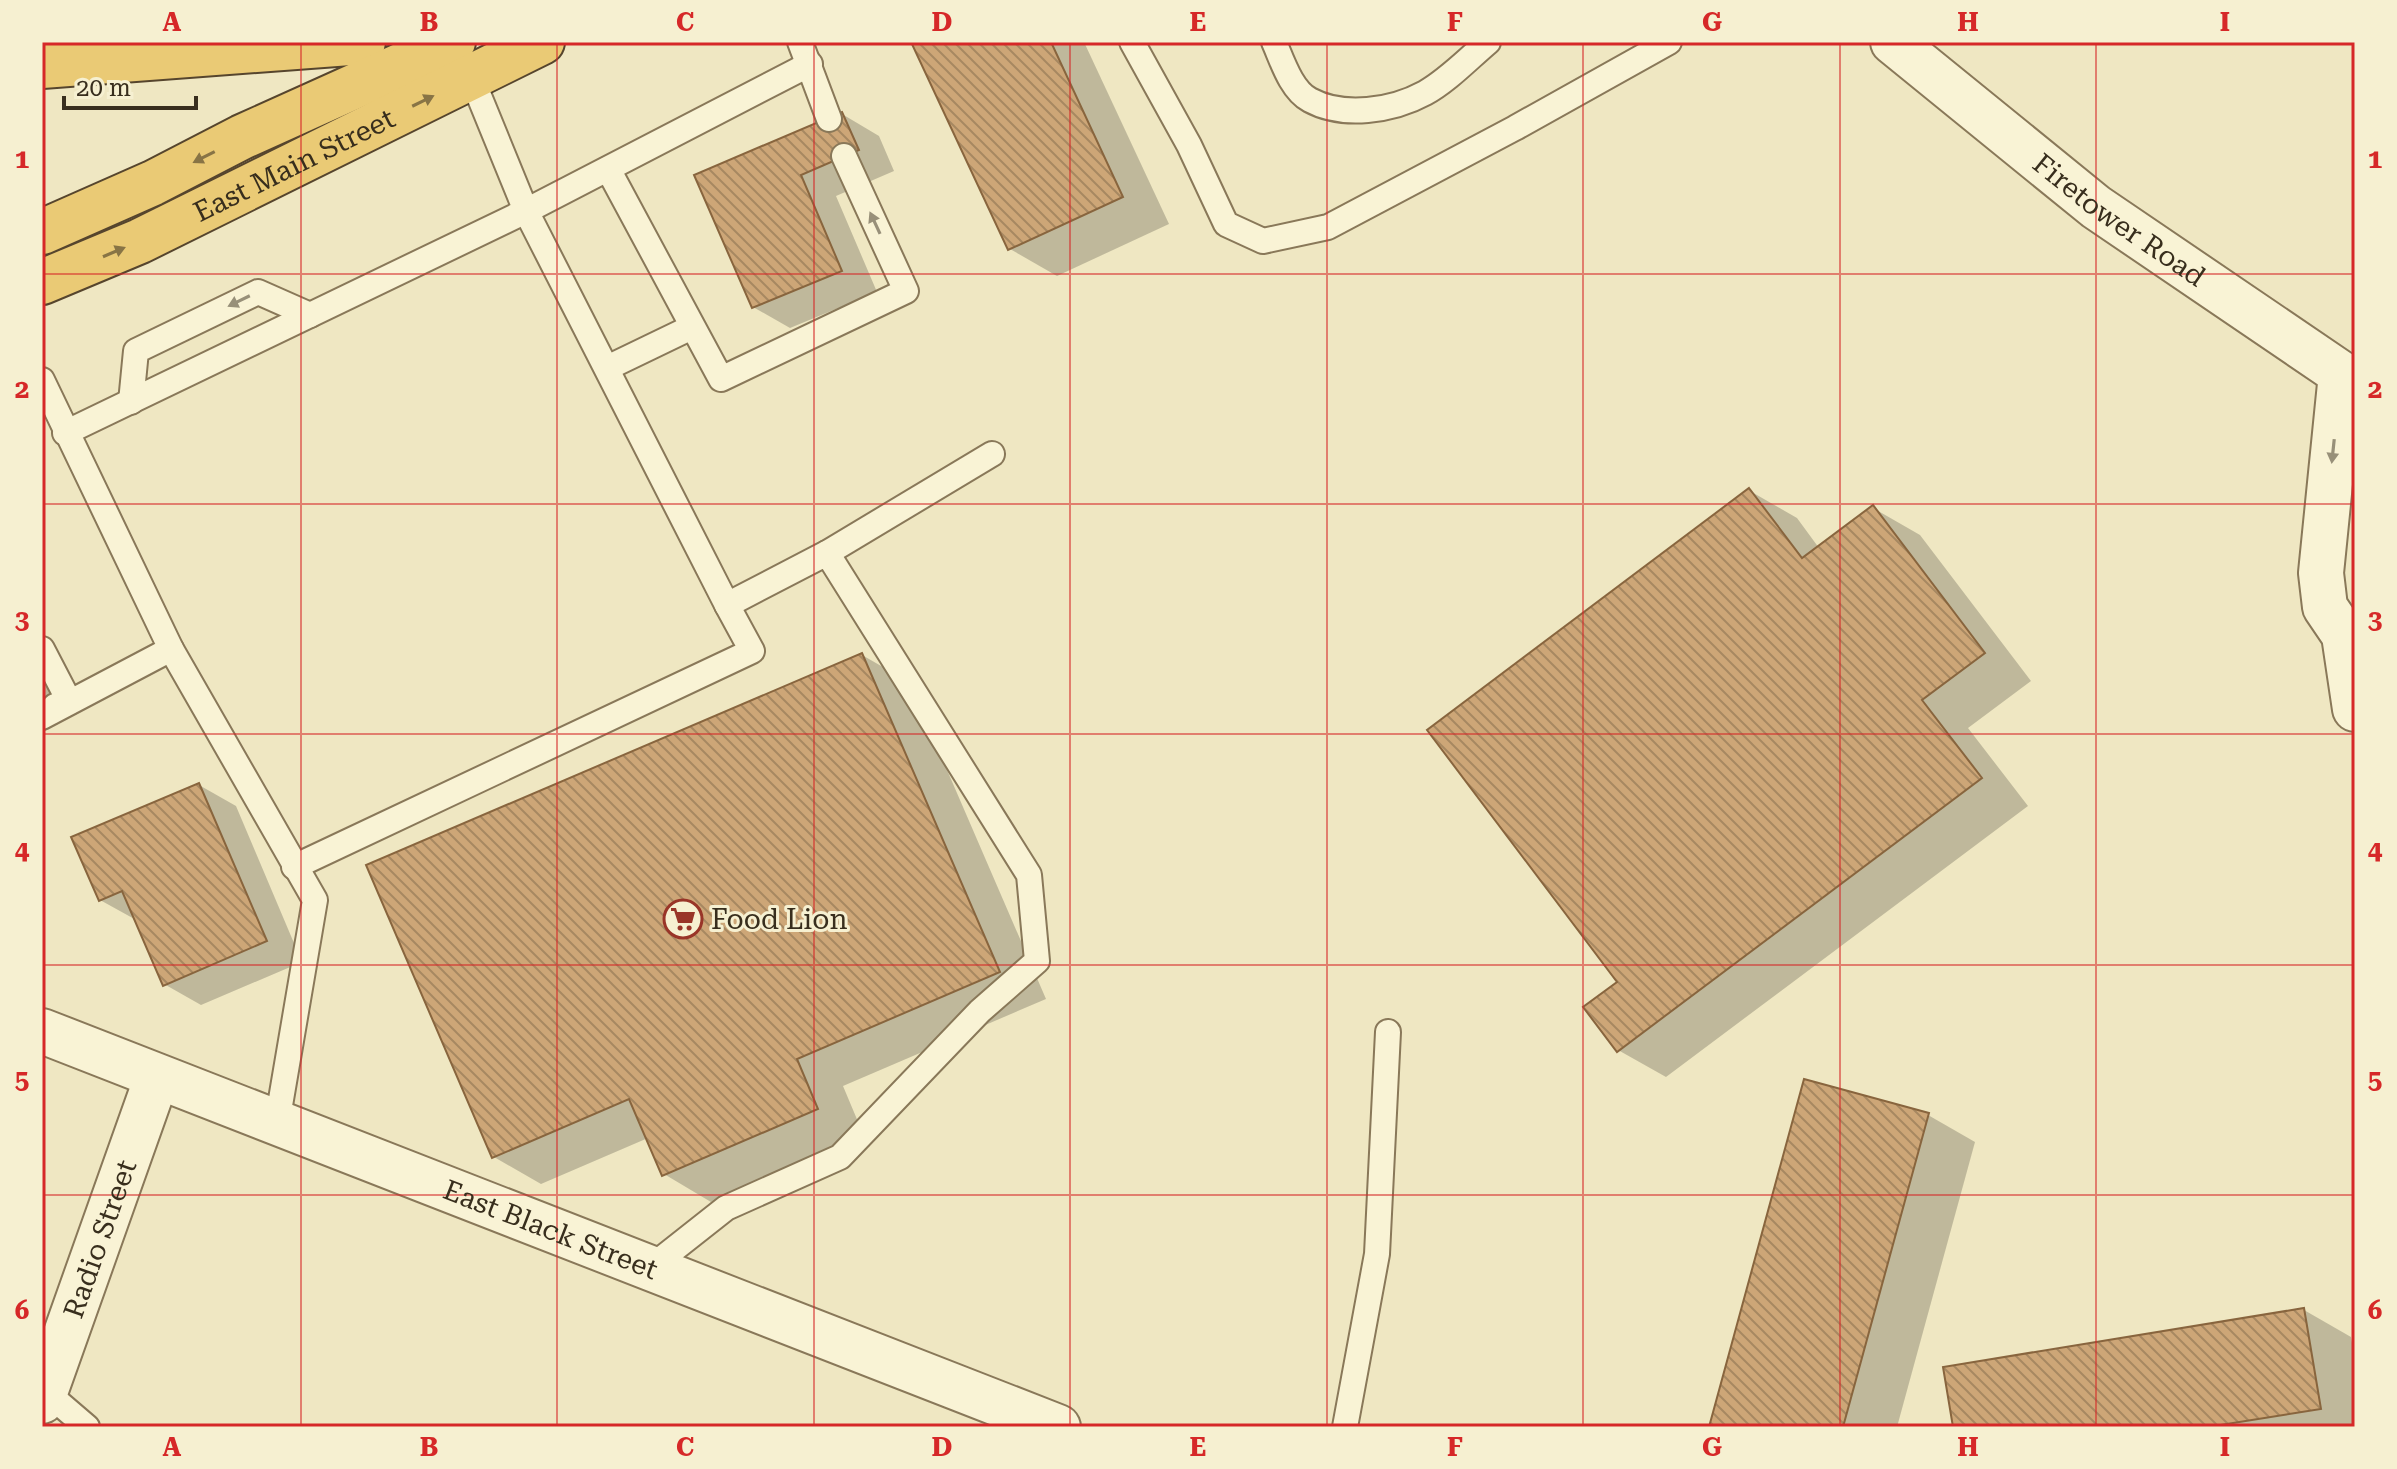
<svg xmlns="http://www.w3.org/2000/svg" width="2397" height="1469" font-family="'Roboto Serif',serif">
<style>
.shadow{fill:#0003}
.building{fill:url(#building-back-hatch);stroke:#88653e;stroke-width:2}
.lines{fill:none;stroke-linecap:round;stroke-linejoin:round}
.service-casing{stroke:#897859;stroke-width:28}
.minor-casing{stroke:#897859;stroke-width:48}
.tertiary-casing{stroke:#897859;stroke-width:48}
.trunk-casing{stroke:#56452d;stroke-width:48}
.service{stroke:#f9f3d5;stroke-width:24}
.minor{stroke:#f9f3d5;stroke-width:44}
.tertiary{stroke:#f9f3d5;stroke-width:44}
.trunk{stroke:#eaca75;stroke-width:44}
.oneway{fill:#887445}
.oneway2{fill:#989079}
.grid{fill:none;stroke:#d62828;stroke-width:2;stroke-opacity:0.55}
.labels{text-anchor:middle;stroke-width:6;stroke-linejoin:round;paint-order:stroke}
.street-label{font-size:28px;fill:#382e1d;stroke:#f6f0d1}
.poi-label{font-size:28px;fill:#382e1d;stroke:#f6f0d1;text-anchor:start}
.neatline{fill:none;stroke:#d62828;stroke-width:3}
.grid-label{font-size:26px;text-anchor:middle;font-weight:bold;fill:#d62828}
</style>
<defs>
<pattern id="building-back-hatch" width="6" height="6" patternUnits="userSpaceOnUse" patternTransform="scale(2)"><rect width="6" height="6" fill="#cda677"/><path d="M-1 5l2 2M0 0l6 6M5-1l2 2" fill="none" stroke="#a78861"/></pattern>
</defs>
<rect width="100%" height="100%" fill="#efe7c2"/>
<g class="shadow">
<polygon points="913,42 1084,42 1169,224 1057,276 1010,249"/>
<polygon points="842,114 879,136 894,171 836,196 877,292 790,328 753,307 697,176"/>
<polygon points="1750,491 1797,518 1819,548 1873,508 1920,535 2031,681 1968,728 2028,806 1666,1077 1618,1050 1620,982"/>
<polygon points="42,651 69,706 42,720"/>
<polygon points="862,655 909,682 1046,999 843,1086 864,1136 711,1202 664,1174 648,1138 541,1184 494,1157"/>
<polygon points="199,785 236,806 302,962 201,1005 164,984 138,921 100,900"/>
<polygon points="1928,1115 1975,1142 1897,1427 1711,1427"/>
<polygon points="2304,1310 2351,1337 2355,1360 2355,1427 1955,1427"/>
</g>
<g class="building">
<polygon points="911,42 1051,42 1123,197 1008,250"/>
<polygon points="842,112 859,150 801,175 842,271 752,308 694,175"/>
<polygon points="1749,488 1802,558 1873,505 1985,653 1922,700 1982,778 1617,1052 1583,1007 1617,982 1427,730"/>
<polygon points="862,653 1000,972 797,1059 818,1109 662,1176 629,1099 492,1158 366,865"/>
<polygon points="199,783 267,941 163,986 122,891 99,901 71,837"/>
<polygon points="1804,1079 1929,1113 1843,1427 1709,1427"/>
<polygon points="2304,1308 2321,1409 2208,1427 1953,1427 1943,1367"/>
</g>
<g class="lines">
<g class="service-casing">
<g id="service">
<polyline points="800,42 829,119"/>
<polyline points="1132,42 1189,145 1226,224 1263,241 1328,227 1515,128 1669,42"/>
<path d="M1274,42C1282,60 1291,90 1310,100C1343,118 1392,111 1425,93C1447,81 1468,59 1488,42"/>
<polyline points="468,69 526,211 727,605 827,553 1029,875 1037,961 980,1011 840,1157 726,1208 650,1268"/>
<polyline points="608,169 721,379 906,291 844,156"/>
<polyline points="607,368 692,327"/>
<polyline points="42,380 171,649 42,717"/>
<polyline points="131,402 136,351 258,292 310,315"/>
<polyline points="65,433 526,211 810,64"/>
<polyline points="827,553 992,454"/>
<polyline points="42,649 69,701 55,706"/>
<polyline points="171,649 315,900 277,1123"/>
<polyline points="294,867 752,651 727,605"/>
<polyline points="45,1391 87,1427"/>
<polyline points="1345,1427 1377,1254 1388,1032"/>
</g>
</g>
<g class="minor-casing">
<g id="minor">
<path id="s1" d="M42,1401L157,1077"/>
</g>
</g>
<g class="tertiary-casing">
<g id="tertiary">
<path id="s2" d="M1893,42L2096,207L2355,383"/>
<polyline points="2341,374 2321,573 2325,607 2344,635 2355,709"/>
<path id="s3" d="M42,1031L1058,1427"/>
</g>
</g>
<g class="trunk-casing">
<g id="trunk">
<polyline points="42,66 363,42"/>
<polyline points="42,232 153,183 242,137 453,42"/>
<path id="s4" d="M42,282L140,241L542,42"/>
</g>
</g>
<use href="#service" class="service"/>
<use href="#minor" class="minor"/>
<use href="#tertiary" class="tertiary"/>
<use href="#trunk" class="trunk"/>
</g>
<defs><path id="oneway-solid" d="M-6-.8H1V-3.2L6.5 0L1 3.2V.8H-6Z" transform="scale(2)"/></defs>
<g class="oneway">
<use href="#oneway-solid" transform="translate(423 101) rotate(-26)"/>
<use href="#oneway-solid" transform="translate(204 157) rotate(153)"/>
<use href="#oneway-solid" transform="translate(114 252) rotate(-23)"/>
</g>
<g class="oneway2">
<use href="#oneway-solid" transform="translate(875 223) rotate(-115)"/>
<use href="#oneway-solid" transform="translate(239 301) rotate(154)"/>
<use href="#oneway-solid" transform="translate(2333 451) rotate(96)"/>
</g>
<path class="grid" d="M301,42V1427M557,42V1427M814,42V1427M1070,42V1427M1327,42V1427M1583,42V1427M1840,42V1427M2096,42V1427M42,274H2355M42,504H2355M42,734H2355M42,965H2355M42,1195H2355"/>
<defs>
<g id="supermarket-ring" transform="scale(2)"><circle r="9.5" fill="#f6f0d1" stroke="#993528" stroke-width="1.5"/><path d="M-6-5.5h2.5l.6 2H6L4.5 2H-2.5L-4.4-4H-6ZM-1.5 3.2a1.3 1.3 0 1 0 .1 0ZM3 3.2a1.3 1.3 0 1 0 .1 0Z" fill="#993528"/></g>
</defs>
<g fill-rule="evenodd">
<use href="#supermarket-ring" x="683" y="919"/>
</g>
<g class="labels">
<g class="street-label">
<text dy="10" stroke="none"><textPath href="#s4" startOffset="278">East Main Street</textPath></text>
<text dy="10" stroke="none"><textPath href="#s2" startOffset="288">Firetower Road</textPath></text>
<text dy="10" stroke="none"><textPath href="#s3" startOffset="546">East Black Street</textPath></text>
<text dy="10" stroke="none"><textPath href="#s1" startOffset="172">Radio Street</textPath></text>
</g>
<g class="poi-label">
<text x="711" y="929">Food Lion</text>
</g>
</g>
<rect width="2397" height="1469" fill="none" stroke="#f6f0d1" stroke-width="88"/>
<path d="M64 96v12h132v-12" fill="none" stroke="#382e1d" stroke-width="4"/>
<text x="76" y="96" font-size="24" fill="#382e1d" stroke="#f6f0d1" stroke-width="6" paint-order="stroke">20 m</text>
<rect x="44" y="44" width="2309" height="1381" class="neatline"/>
<g class="grid-label">
<text x="172" y="31">A</text>
<text x="429" y="31">B</text>
<text x="685" y="31">C</text>
<text x="942" y="31">D</text>
<text x="1198" y="31">E</text>
<text x="1455" y="31">F</text>
<text x="1712" y="31">G</text>
<text x="1968" y="31">H</text>
<text x="2225" y="31">I</text>
<text x="22" y="168">1</text>
<text x="2375" y="168">1</text>
<text x="22" y="398">2</text>
<text x="2375" y="398">2</text>
<text x="22" y="629">3</text>
<text x="2375" y="629">3</text>
<text x="22" y="859">4</text>
<text x="2375" y="859">4</text>
<text x="22" y="1089">5</text>
<text x="2375" y="1089">5</text>
<text x="22" y="1319">6</text>
<text x="2375" y="1319">6</text>
<text x="172" y="1456">A</text>
<text x="429" y="1456">B</text>
<text x="685" y="1456">C</text>
<text x="942" y="1456">D</text>
<text x="1198" y="1456">E</text>
<text x="1455" y="1456">F</text>
<text x="1712" y="1456">G</text>
<text x="1968" y="1456">H</text>
<text x="2225" y="1456">I</text>
</g>
</svg>
